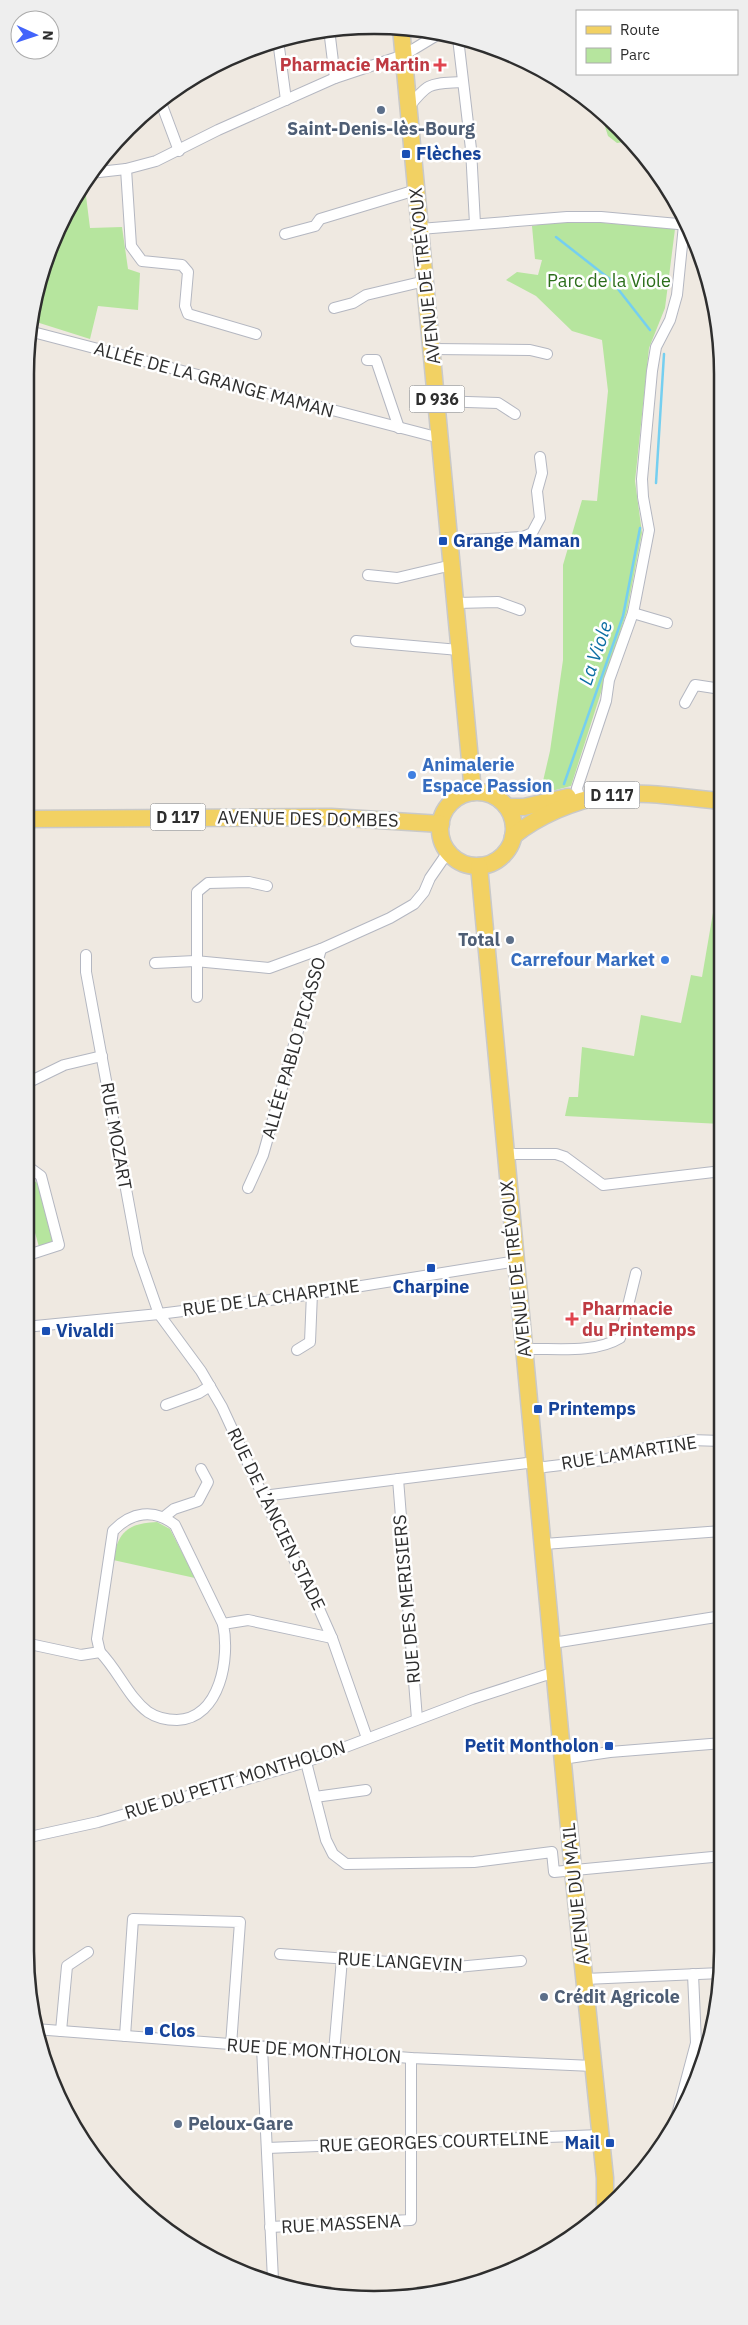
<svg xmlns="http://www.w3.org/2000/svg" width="748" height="2325" font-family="'IBM Plex Sans',sans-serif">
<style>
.green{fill:#b6e59e}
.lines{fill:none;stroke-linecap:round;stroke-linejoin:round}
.stream{stroke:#75cff0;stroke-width:2.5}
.minor-casing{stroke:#b4b7c1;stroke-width:12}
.primary-casing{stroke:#c9c9c9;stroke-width:19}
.minor{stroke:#fff;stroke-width:10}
.primary{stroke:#f2d163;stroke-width:16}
.health-dot{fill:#e0444e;stroke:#fff;stroke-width:2}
.service-dot{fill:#5c6f8a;stroke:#fff;stroke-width:2}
.transit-dot{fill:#1a4fb4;stroke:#fff;stroke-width:2}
.shop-dot{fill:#3f7fe0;stroke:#fff;stroke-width:2}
.labels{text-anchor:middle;stroke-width:5;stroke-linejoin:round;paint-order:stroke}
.shield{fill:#fff;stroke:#6d6d6d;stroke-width:1}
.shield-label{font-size:16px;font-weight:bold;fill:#2e2e2e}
.health-label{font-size:18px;font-weight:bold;fill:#be3a42;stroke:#fff;text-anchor:end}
.service-label{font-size:18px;font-weight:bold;fill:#4e5e75;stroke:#fff;text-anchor:start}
.transit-label{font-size:18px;font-weight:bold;fill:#164399;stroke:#fff;text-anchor:start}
.street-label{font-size:18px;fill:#2e2e2e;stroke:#fff}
.park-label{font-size:18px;fill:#2c6e1b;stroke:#fff}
.shop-label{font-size:18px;font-weight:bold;fill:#366cbe;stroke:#fff;text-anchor:start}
.water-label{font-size:19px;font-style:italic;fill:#0d6fa3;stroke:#fff}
.rim{fill:none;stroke:#2e2e2e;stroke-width:2.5}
</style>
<rect width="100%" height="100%" fill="#efe9e1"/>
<g class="green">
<polygon points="600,111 621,127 631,141 617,143 608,136"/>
<path d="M84,180L90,228L122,227L128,269L140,273L138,310L98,306L90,339L30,320C35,269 60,224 84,180Z"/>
<polygon points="569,220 675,229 665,308 649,348 635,481 642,533 627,611 571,786 540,794 550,751 563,660 563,565 582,500 597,501 608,391 602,340 572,331 536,296 506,280 517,272 538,275 542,260 535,259 532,226"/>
<polygon points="715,901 721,903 721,1124 565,1116 569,1097 578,1097 582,1047 634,1056 641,1015 681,1023 691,975 702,977"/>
<polygon points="25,1174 40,1185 54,1240 53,1242 39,1247 25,1197"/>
<path d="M157,1522L170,1529L195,1578L113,1560C118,1532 128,1523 157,1522Z"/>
</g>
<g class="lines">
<g class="stream">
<polyline points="556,237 611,280 650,330"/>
<polyline points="656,483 664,354"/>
<polyline points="564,784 623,616 640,528"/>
</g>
<g class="minor-casing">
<g id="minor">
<polyline points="329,29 335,78"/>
<polyline points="458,38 471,149 475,224"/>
<polyline points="278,40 286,100"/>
<polyline points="160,100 179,151"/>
<path d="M409,107C429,81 431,84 462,82"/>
<polyline points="126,169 131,246 142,261 182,265 188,272 185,306 188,314 256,334"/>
<polyline points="90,173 126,169 156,161 218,130 335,78 404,55 442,32"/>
<polyline points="420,229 567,217 601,217 689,225"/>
<polyline points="285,234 315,226 320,219 416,190"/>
<polyline points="334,308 353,303 366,295 425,281"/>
<polyline points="29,331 440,438"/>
<polyline points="432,349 530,350 547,354"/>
<polyline points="367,360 376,360 399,428"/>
<polyline points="437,401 498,403 515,414"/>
<polyline points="450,541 523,537 532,533 540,518 537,491 542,473 540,457"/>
<polyline points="368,575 397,578 452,565"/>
<polyline points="456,603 498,602 520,610"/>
<polyline points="633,613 667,623"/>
<polyline points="356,641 459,650"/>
<polyline points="685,703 695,685 721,689"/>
<polyline points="580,802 577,788 606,701 609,680 633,613 649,530 643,497 642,479 652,371 656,347 670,320 677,295 684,225"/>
<polyline points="86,955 86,972 138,1254 159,1314 201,1371 222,1407 270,1511 320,1611 332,1638 367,1738"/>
<polyline points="155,963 195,961 269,968 321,949 390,918 414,904 424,892 430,878 448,852"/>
<polyline points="197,997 197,892 208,883 249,882 267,886"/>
<polyline points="25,1084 64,1065 102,1056"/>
<polyline points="505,1154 556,1154 565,1157 603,1185 722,1171"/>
<polyline points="248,1188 263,1155 321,949"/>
<polyline points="25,1256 59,1245 41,1176 30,1168"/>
<polyline points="25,1327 159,1314 293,1297 517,1261"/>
<path d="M524,1349C554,1348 594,1354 620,1338L636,1273"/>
<polyline points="297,1350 310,1342 312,1293"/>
<polyline points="166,1405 199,1393 210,1386"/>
<polyline points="536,1468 603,1460 649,1447 690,1440 722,1441"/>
<polyline points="398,1479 417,1719"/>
<polyline points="263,1496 535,1462"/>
<polyline points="164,1517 174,1509 198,1501 208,1482 201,1469"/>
<polyline points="544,1544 722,1531"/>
<path d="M25,1643L81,1655L100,1652C118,1670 128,1697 148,1712C157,1718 166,1720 177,1720C221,1718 230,1657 223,1624L248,1620L332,1638"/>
<polyline points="553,1643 722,1616"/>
<path d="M100,1652L97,1639L113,1531C131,1512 154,1508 175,1525L223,1624"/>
<polyline points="562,1759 610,1752 723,1743"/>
<polyline points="306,1762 326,1840 333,1854 346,1864 474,1862 552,1852 554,1872 723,1856"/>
<polyline points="315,1797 366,1790"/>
<polyline points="25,1838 98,1822 306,1762 472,1699 555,1672"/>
<polyline points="280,1954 457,1967 521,1961"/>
<polyline points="585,1979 721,1973"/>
<polyline points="35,2029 411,2058 593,2066"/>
<polyline points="61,2031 67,1966 88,1952"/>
<polyline points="125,2036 133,1919 240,1922 231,2045"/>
<polyline points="262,2047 273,2280"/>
<polyline points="334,2052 342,1959"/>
<polyline points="674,2126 696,2043 693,1974"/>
<polyline points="267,2148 601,2135"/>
<polyline points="270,2227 411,2220 411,2058"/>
</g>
</g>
<g class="primary-casing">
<g id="primary">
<polyline points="401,28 473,792"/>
<circle cx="477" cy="829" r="37"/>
<polyline points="507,807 524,807 568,797"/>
<polyline points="25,819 331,817 441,824"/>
<path d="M513,836C538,816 574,800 607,795C641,790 686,798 721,801"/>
<polyline points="479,866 573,1870 605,2178 605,2208"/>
</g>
</g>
<use href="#minor" class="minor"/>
<use href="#primary" class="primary"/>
</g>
<g class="health-dot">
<path d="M437.5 57.5h5v5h5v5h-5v5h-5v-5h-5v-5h5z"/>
<path d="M569.5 1311.5h5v5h5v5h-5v5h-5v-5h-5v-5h5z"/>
</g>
<g class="service-dot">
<circle cx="381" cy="110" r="5"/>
<circle cx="510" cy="940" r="5"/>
<circle cx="544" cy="1997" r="5"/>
<circle cx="178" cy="2124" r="5"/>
</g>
<g class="transit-dot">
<rect x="401" y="149" width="10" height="10" rx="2.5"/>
<rect x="438" y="536" width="10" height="10" rx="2.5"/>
<rect x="426" y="1263" width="10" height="10" rx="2.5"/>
<rect x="41" y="1326" width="10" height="10" rx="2.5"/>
<rect x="533" y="1404" width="10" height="10" rx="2.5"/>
<rect x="604" y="1741" width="10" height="10" rx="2.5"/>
<rect x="144" y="2026" width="10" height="10" rx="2.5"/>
<rect x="605" y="2138" width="10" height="10" rx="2.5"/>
</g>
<g class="shop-dot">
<circle cx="412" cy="775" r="5"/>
<circle cx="665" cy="960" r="5"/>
</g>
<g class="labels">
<g class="shield">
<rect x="409.5" y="385.5" width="55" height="27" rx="4"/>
<rect x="584.5" y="781.5" width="55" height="27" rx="4"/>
<rect x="150.5" y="803.5" width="55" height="27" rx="4"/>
</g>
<g class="shield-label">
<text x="437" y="405">D 936</text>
<text x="612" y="801">D 117</text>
<text x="178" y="823">D 117</text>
</g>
<g class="health-label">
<text x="430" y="71">Pharmacie Martin</text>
<text x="582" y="1315" text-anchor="start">Pharmacie<tspan x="582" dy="21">du Printemps</tspan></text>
</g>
<g class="service-label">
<text x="381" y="135" text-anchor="middle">Saint-Denis-lès-Bourg</text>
<text x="500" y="946" text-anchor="end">Total</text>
<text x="554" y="2003">Crédit Agricole</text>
<text x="188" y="2130">Peloux-Gare</text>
</g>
<g class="transit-label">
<text x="416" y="160">Flèches</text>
<text x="453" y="547">Grange Maman</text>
<text x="431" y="1293" text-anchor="middle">Charpine</text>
<text x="56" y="1337">Vivaldi</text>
<text x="548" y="1415">Printemps</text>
<text x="599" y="1752" text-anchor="end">Petit Montholon</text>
<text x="159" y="2037">Clos</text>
<text x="600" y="2149" text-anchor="end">Mail</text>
</g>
<g class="street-label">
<text transform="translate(425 276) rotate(-96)" y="6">AVENUE DE TRÉVOUX</text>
<text transform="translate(214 380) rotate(15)" y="6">ALLÉE DE LA GRANGE MAMAN</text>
<text transform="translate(308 819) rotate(1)" y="6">AVENUE DES DOMBES</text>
<text transform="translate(294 1048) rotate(-74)" y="6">ALLÉE PABLO PICASSO</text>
<text transform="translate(116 1136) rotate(80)" y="6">RUE MOZART</text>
<text transform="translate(516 1269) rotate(-96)" y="6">AVENUE DE TRÉVOUX</text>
<text transform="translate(271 1298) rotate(-8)" y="6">RUE DE LA CHARPINE</text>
<text transform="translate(629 1453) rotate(-9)" y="6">RUE LAMARTINE</text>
<text transform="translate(276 1519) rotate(64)" y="6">RUE DE L’ANCIEN STADE</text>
<text transform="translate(407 1599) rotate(-95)" y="6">RUE DES MERISIERS</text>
<text transform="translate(235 1780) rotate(-17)" y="6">RUE DU PETIT MONTHOLON</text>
<text transform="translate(576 1894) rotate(-96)" y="6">AVENUE DU MAIL</text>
<text transform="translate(400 1962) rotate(3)" y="6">RUE LANGEVIN</text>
<text transform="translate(314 2051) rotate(4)" y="6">RUE DE MONTHOLON</text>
<text transform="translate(434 2142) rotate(-2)" y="6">RUE GEORGES COURTELINE</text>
<text transform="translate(341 2224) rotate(-3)" y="6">RUE MASSENA</text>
</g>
<g class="park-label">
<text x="609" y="287">Parc de la Viole</text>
</g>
<g class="shop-label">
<text x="422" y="771">Animalerie<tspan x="422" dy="21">Espace Passion</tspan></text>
<text x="655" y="966" text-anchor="end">Carrefour Market</text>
</g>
<g class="water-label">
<text transform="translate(595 653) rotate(-71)" y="7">La Viole</text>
</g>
</g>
<path d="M0 0H748V2325H0ZM374 34H374A340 340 0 0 1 714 374V1951A340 340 0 0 1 374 2291H374A340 340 0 0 1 34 1951V374A340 340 0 0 1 374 34Z" fill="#eee" fill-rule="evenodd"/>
<path class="rim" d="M374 34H374A340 340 0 0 1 714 374V1951A340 340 0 0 1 374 2291H374A340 340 0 0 1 34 1951V374A340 340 0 0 1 374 34Z"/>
<rect x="576" y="10" width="162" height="65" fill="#ffffff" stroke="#ababab"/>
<rect x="586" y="26" width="25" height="8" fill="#f2d163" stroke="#ababab"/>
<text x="620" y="35" font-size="15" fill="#2e2e2e">Route</text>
<rect x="586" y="48" width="25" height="15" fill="#b6e59e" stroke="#ababab"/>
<text x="620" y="60" font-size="15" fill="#2e2e2e">Parc</text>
<g transform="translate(35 35) rotate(93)"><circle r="24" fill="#ffffff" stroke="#ababab"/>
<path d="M0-4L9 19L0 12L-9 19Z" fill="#4264fb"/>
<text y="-8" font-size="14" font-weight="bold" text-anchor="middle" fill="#2e2e2e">N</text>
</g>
</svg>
